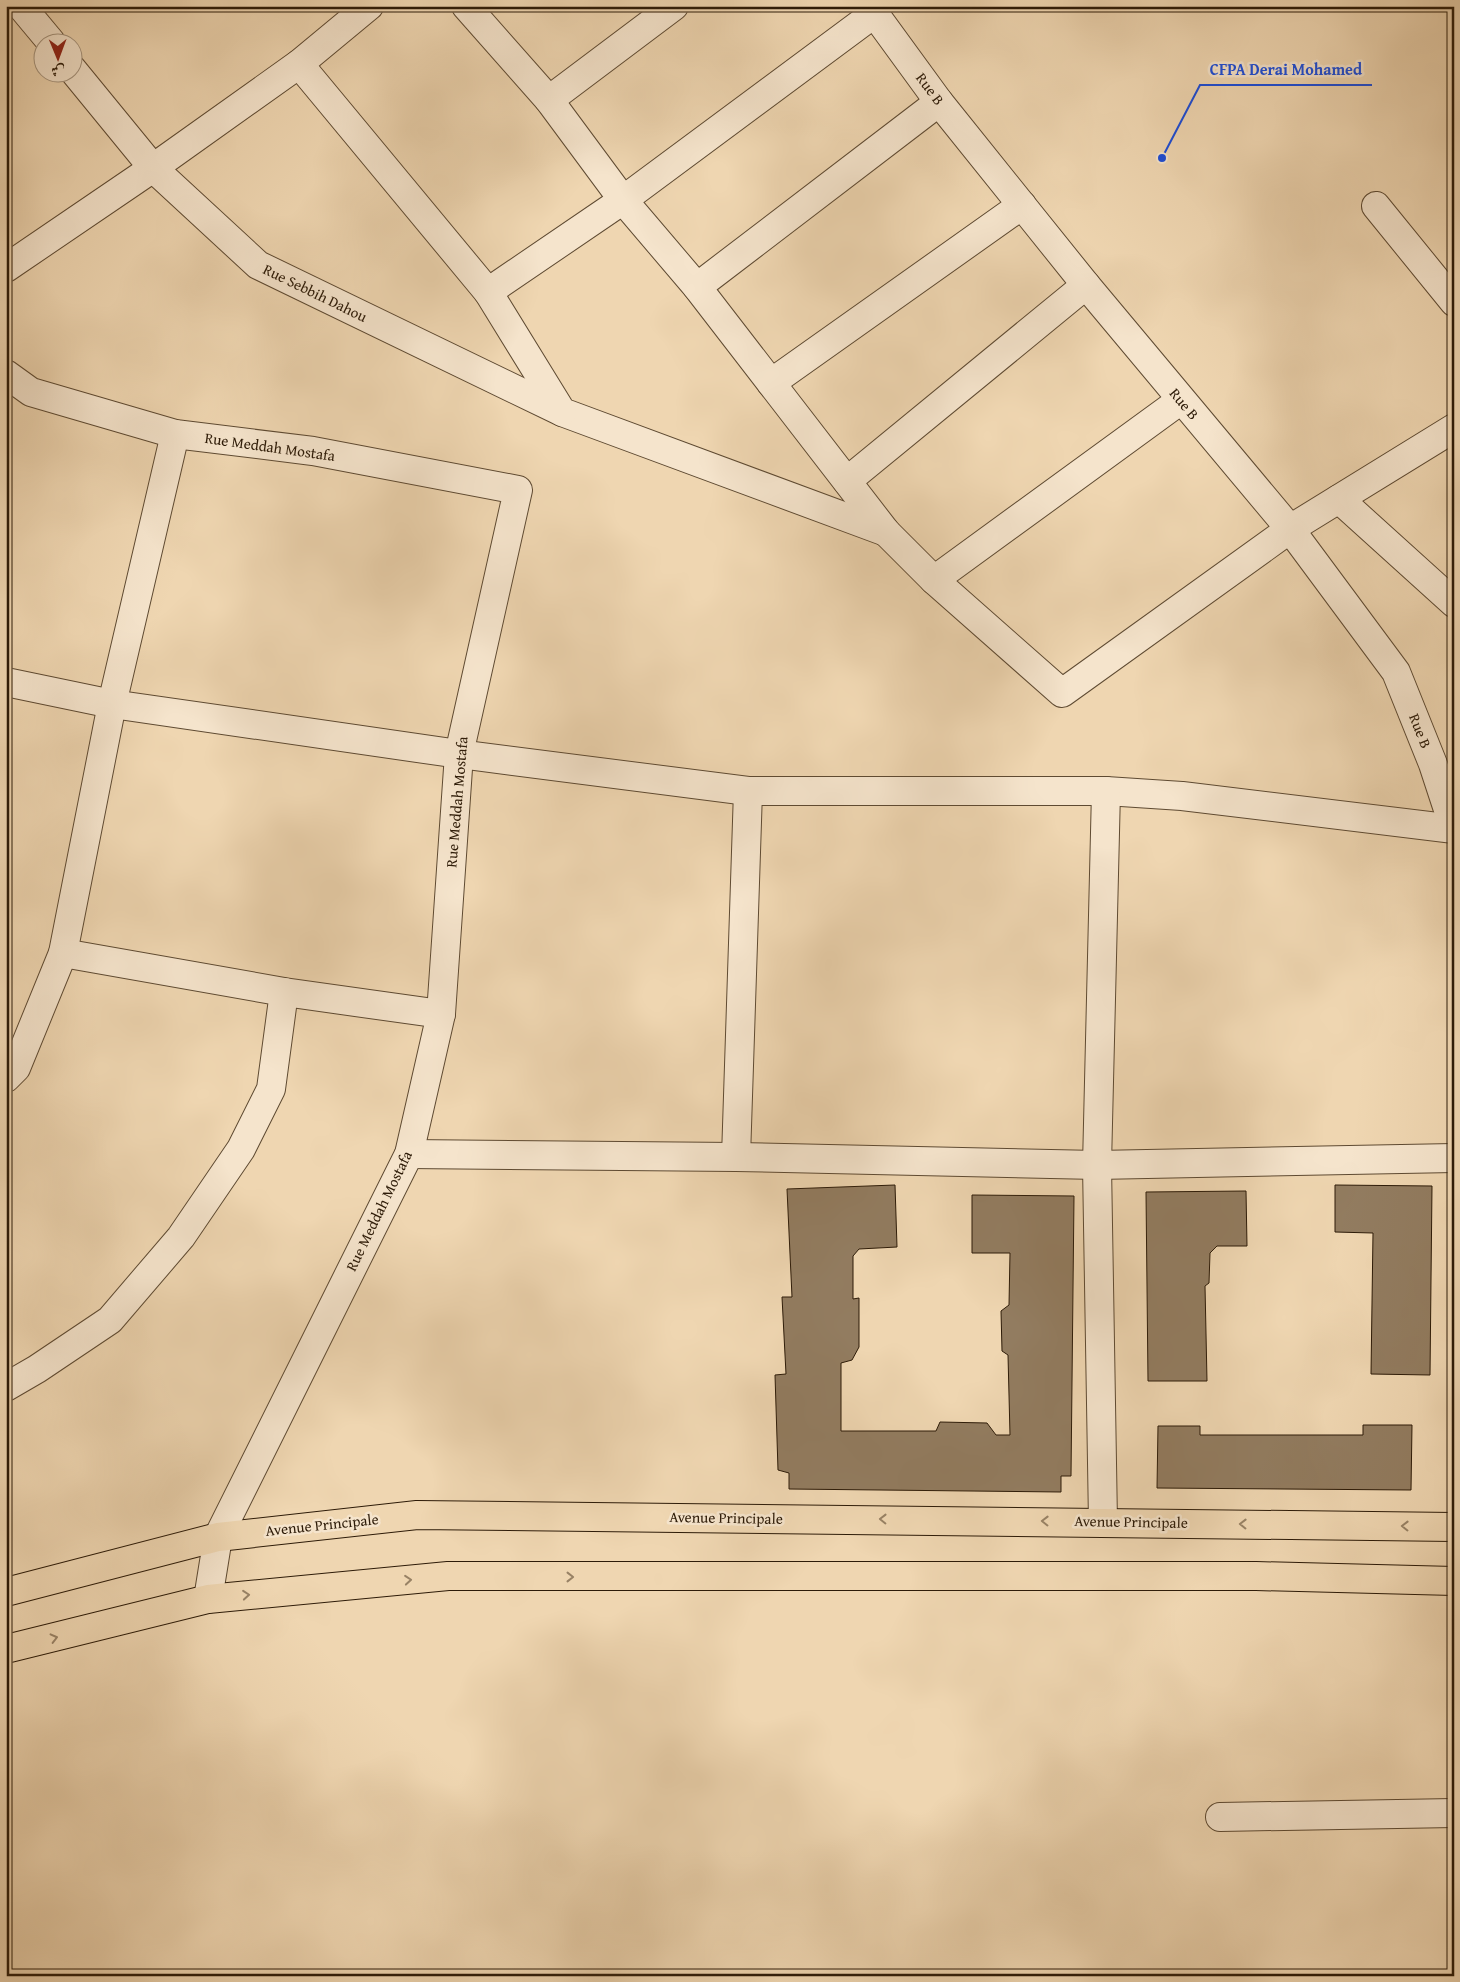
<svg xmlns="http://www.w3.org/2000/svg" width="1460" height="1982" font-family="'Gentium Book Plus',Amiri,serif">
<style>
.building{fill:#927c60;stroke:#2d1b08}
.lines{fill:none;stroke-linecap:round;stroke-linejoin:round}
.minor-casing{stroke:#5e4a32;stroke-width:30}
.primary-casing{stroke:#2d1b08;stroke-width:30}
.minor{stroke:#f5e4cc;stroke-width:28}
.primary{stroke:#efd6b1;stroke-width:28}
.oneway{stroke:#988265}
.labels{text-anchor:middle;stroke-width:5;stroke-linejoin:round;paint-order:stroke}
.street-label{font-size:15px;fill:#2d1b08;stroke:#f5e4cc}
.leader{fill:none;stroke:#1d4ed8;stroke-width:2}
.callout-dot{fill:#1d4ed8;stroke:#f5e4cc;stroke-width:2}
.callout-label{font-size:16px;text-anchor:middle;font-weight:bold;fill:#1d4ed8;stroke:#f5e4cc;stroke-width:5;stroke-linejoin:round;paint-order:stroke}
</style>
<rect width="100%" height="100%" fill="#efd6b1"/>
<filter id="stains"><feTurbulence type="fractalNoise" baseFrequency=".004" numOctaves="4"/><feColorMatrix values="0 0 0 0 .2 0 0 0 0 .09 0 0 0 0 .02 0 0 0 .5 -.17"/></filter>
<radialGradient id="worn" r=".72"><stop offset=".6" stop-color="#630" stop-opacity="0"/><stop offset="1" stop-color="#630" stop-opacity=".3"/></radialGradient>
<g class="building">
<polygon points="895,1185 897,1247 859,1249 853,1256 853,1299 859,1298 859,1347 852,1360 841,1363 841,1431 936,1431 940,1422 987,1423 996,1435 1010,1435 1008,1355 1002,1351 1001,1311 1009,1305 1010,1253 972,1253 972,1195 1074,1196 1071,1476 1061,1476 1061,1492 789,1489 789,1473 778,1470 775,1375 786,1374 782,1297 792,1297 787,1189"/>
<polygon points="1335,1185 1432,1186 1430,1375 1371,1374 1373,1233 1335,1232"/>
<polygon points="1246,1191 1247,1246 1217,1246 1210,1253 1209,1283 1205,1286 1207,1381 1148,1381 1146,1192"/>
<polygon points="1363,1425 1412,1425 1411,1490 1157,1488 1158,1426 1200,1426 1200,1435 1363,1435"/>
</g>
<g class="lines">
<g class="minor-casing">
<g id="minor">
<polyline points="21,6 51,42"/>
<polyline points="466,6 549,100 623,200 697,287 886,532 934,580 1062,693 1290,529 1454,428"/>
<polyline points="869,6 939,102 1086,285 1290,529 1396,672 1433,764 1454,828"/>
<polyline points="299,64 488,292 562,412 886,532"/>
<polyline points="72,69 153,168 258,265 562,412"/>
<polyline points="549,100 674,6"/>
<polyline points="1376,206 1454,302"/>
<polyline points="6,268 153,168 299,64 369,6"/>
<polyline points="697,287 939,102"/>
<polyline points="488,292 623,200 875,13"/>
<polyline points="6,374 31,392 175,434 313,451 518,490 459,754 441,1014 409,1154 218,1537 208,1599"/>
<polyline points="771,383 1022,205"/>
<polyline points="847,481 1086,285"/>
<polyline points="1339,499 1454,603"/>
<polyline points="934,580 1181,400"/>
<polyline points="6,682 112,704 459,754 748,791 1106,791 1182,796 1454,829"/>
<polyline points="63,953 284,992 441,1014"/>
<polyline points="6,1078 16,1068 63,953 112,704 175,434"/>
<polyline points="409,1154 736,1157 1097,1165 1454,1158"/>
<polyline points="736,1157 748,791"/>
<polyline points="6,1387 37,1369 110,1320 181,1237 241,1149 271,1089 284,992"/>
<polyline points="1103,1522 1097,1165 1106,791"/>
<polyline points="1220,1817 1454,1813"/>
</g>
</g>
<g class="primary-casing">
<g id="primary">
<polyline points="6,1592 218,1537 417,1515 1454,1527"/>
<polyline points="6,1649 208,1599 448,1576 1256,1576 1454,1581"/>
</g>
</g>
<use href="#minor" class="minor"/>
<use href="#primary" class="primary"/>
</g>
<defs><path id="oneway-chevron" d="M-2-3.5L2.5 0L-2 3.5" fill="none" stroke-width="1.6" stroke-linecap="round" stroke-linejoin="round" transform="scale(1.25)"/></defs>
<g class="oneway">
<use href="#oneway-chevron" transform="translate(883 1519) rotate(-179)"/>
<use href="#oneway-chevron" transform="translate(1045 1521) rotate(-179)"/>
<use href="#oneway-chevron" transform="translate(1243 1524) rotate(-179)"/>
<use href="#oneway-chevron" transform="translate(1405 1526) rotate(-179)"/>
<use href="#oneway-chevron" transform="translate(570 1577)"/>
<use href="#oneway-chevron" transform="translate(408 1580) rotate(-5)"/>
<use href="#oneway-chevron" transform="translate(246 1595) rotate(-5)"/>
<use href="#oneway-chevron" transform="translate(54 1638) rotate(-14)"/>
</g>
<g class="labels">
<g class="street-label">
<text transform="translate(930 89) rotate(53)" y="5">Rue B</text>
<text transform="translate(315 293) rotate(26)" y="5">Rue Sebbih Dahou</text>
<text transform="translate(1184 404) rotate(50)" y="5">Rue B</text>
<text transform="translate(270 447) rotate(8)" y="5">Rue Meddah Mostafa</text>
<text transform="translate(1420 731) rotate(68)" y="5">Rue B</text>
<text transform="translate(457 802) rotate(-85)" y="5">Rue Meddah Mostafa</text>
<text transform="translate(379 1211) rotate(-64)" y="5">Rue Meddah Mostafa</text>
<text transform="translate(726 1518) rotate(1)" y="5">Avenue Principale</text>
<text transform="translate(1131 1522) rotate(1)" y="5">Avenue Principale</text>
<text transform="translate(322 1525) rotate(-6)" y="5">Avenue Principale</text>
</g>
</g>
<path class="leader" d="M1162 158L1200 85H1372"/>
<circle class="callout-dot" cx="1162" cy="158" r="5"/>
<g class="callout-label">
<text x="1286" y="75">CFPA Derai Mohamed</text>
</g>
<rect width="1460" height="1982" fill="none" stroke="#efd6b1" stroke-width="25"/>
<rect x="8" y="8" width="1445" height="1967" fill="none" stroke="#2d1b08" stroke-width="2.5"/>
<rect x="12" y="12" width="1435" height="1957" fill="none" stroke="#2d1b08"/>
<g transform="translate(58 58) rotate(179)"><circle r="24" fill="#f5e4cc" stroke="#a5947e"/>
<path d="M0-4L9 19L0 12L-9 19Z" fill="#8f2418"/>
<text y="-8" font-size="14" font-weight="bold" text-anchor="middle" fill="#2d1b08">ش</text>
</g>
<rect width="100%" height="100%" filter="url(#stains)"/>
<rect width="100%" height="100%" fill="url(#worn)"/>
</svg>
